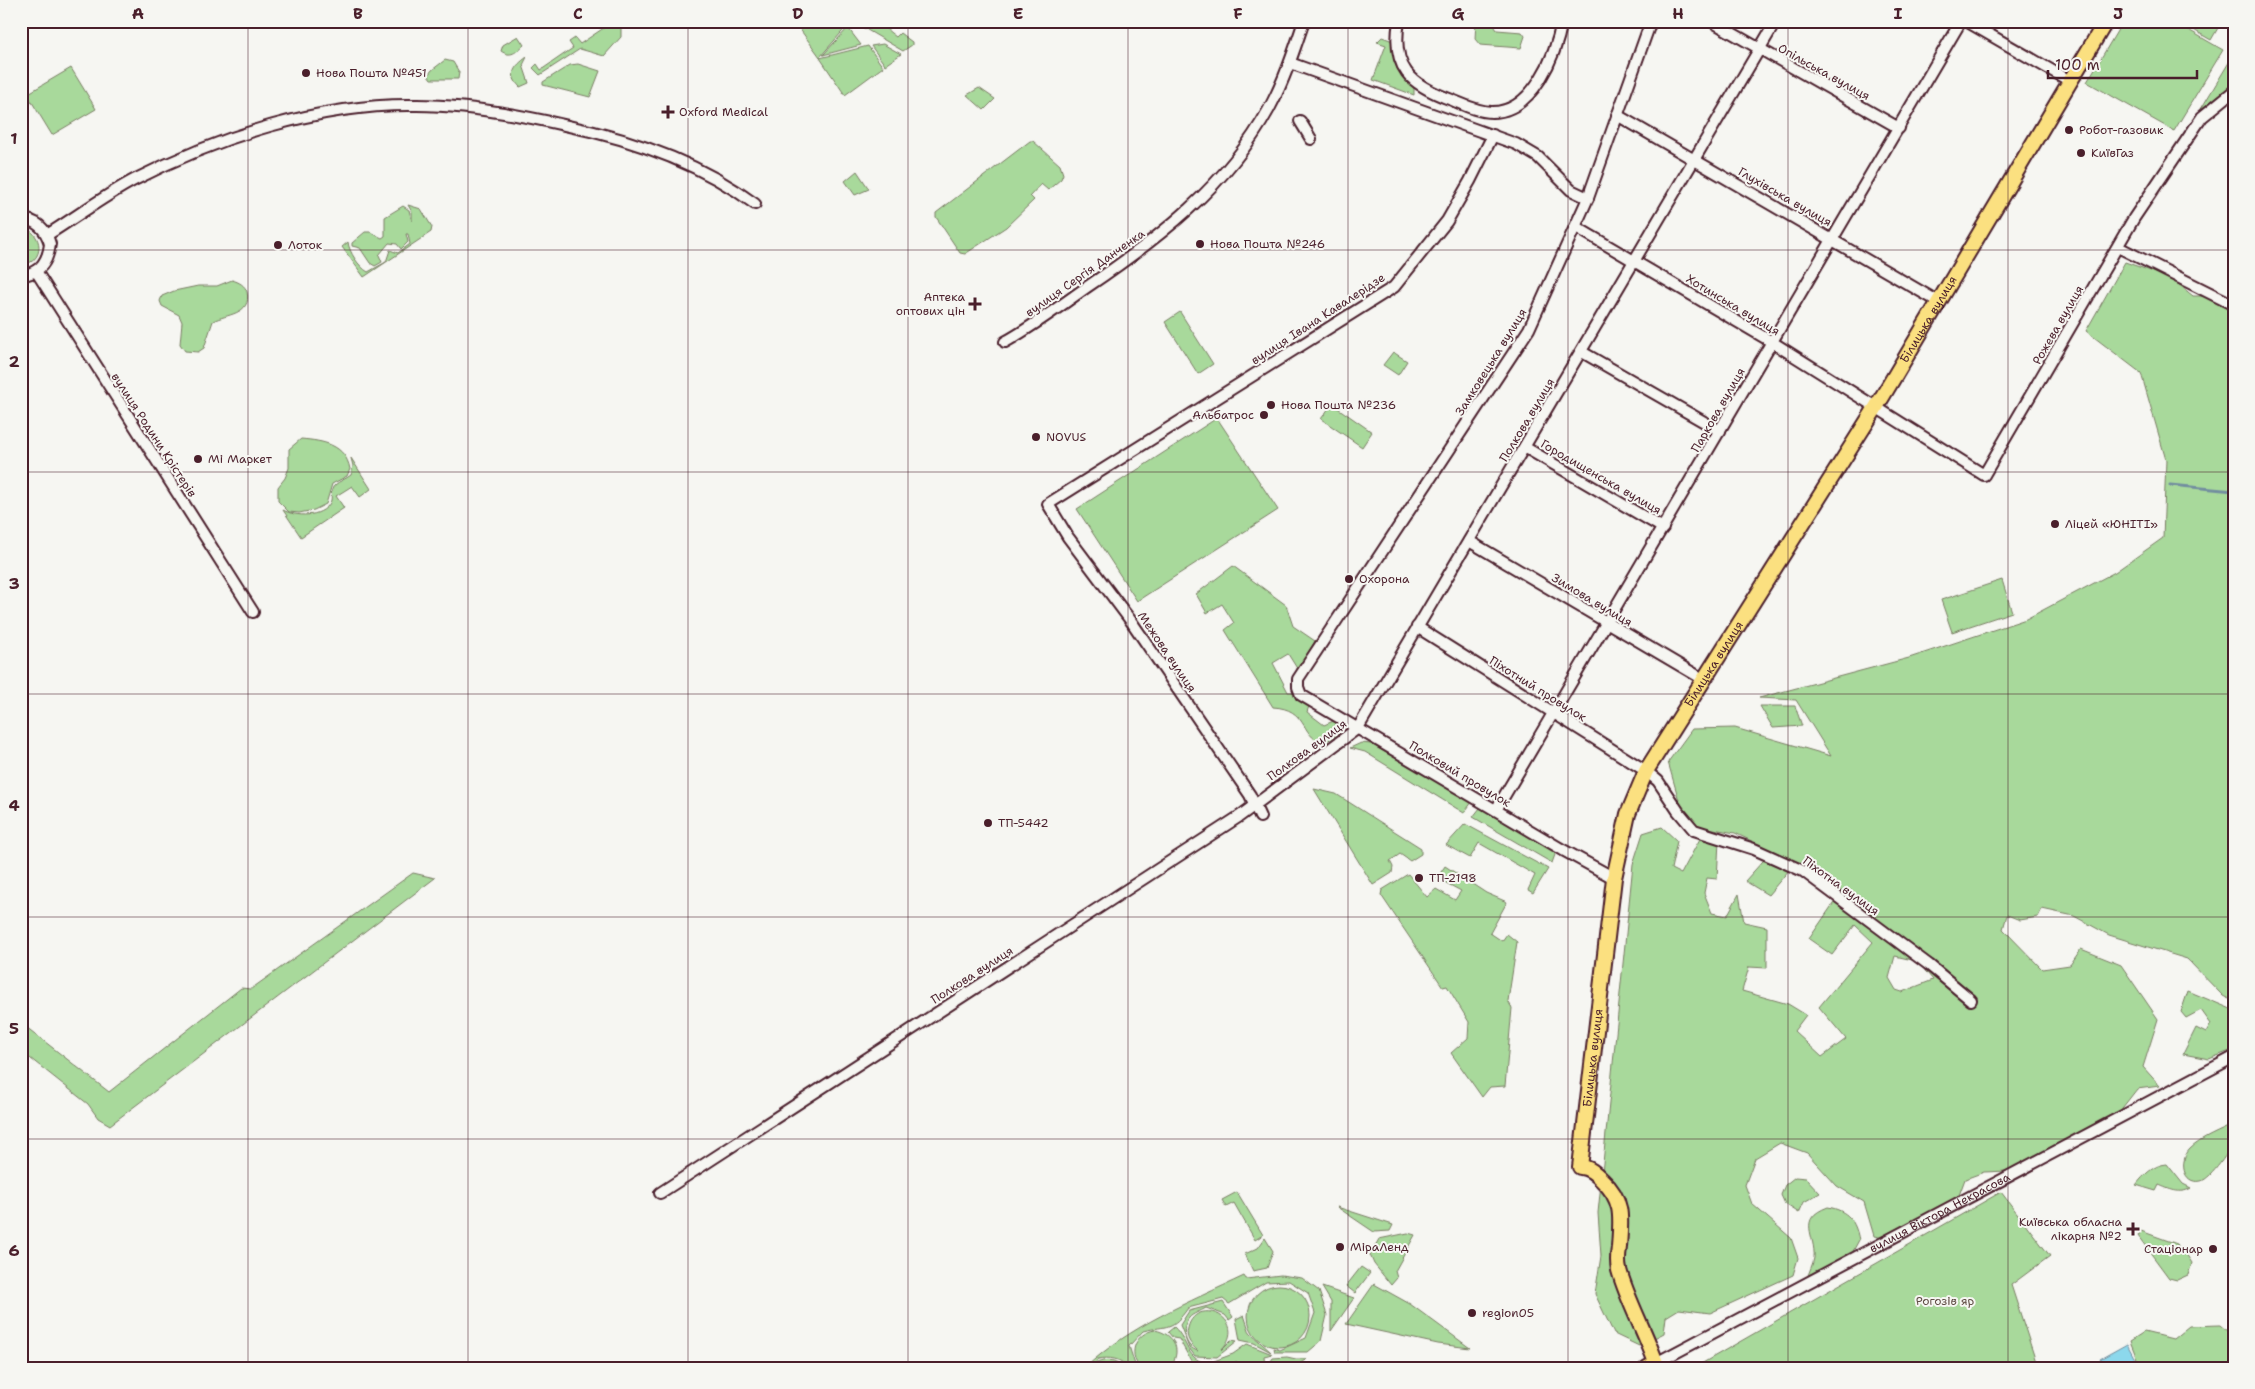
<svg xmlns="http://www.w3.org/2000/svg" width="2255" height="1389" font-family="'Shantell Sans',sans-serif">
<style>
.green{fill:#a8d99b;stroke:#797c63;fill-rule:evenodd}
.water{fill:#8cd8ec;stroke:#728e9f}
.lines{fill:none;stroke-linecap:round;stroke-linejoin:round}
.stream{stroke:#728e9f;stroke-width:3}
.minor-casing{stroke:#4a1f2b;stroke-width:14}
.major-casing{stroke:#4a1f2b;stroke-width:18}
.minor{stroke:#f6f6f2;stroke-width:10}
.major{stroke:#fbe080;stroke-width:14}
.grid{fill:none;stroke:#4a1f2b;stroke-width:1;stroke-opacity:0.55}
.poi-dot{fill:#4a1f2b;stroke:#f6f6f2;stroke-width:2}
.labels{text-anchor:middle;stroke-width:4;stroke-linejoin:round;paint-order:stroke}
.street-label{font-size:12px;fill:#4a1f2b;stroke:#f6f6f2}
.poi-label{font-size:12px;fill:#4a1f2b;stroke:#f6f6f2;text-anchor:start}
.park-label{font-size:12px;fill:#624e47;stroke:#f6f6f2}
.neatline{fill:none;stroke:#4a1f2b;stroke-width:2}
.grid-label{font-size:16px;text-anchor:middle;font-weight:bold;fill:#4a1f2b}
</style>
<rect width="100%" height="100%" fill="#f6f6f2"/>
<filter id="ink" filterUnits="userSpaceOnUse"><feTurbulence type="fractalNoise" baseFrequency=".02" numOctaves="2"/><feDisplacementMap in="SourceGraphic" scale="10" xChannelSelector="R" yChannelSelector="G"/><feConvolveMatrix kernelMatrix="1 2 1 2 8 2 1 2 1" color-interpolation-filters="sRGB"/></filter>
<g filter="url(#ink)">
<g class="green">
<polygon points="614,21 621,21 621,37 604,56 580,49 540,75 533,68 537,64 541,70 573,48 569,42 575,38 580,44"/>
<polygon points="794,21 845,21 848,25 820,57"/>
<polygon points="859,21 876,21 896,37 900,33 912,42 912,45 903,51 857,24"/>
<polygon points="1476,21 1491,21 1497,30 1522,32 1525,36 1521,48 1480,45 1475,39"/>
<polygon points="2123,21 2173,21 2223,50 2174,131 2087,82"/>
<polygon points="2178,21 2222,21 2211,40"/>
<polygon points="848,28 861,45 823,55"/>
<path d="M518,36L524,45C516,52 511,58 501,51L503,45Z"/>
<path d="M1382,37L1393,41C1390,61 1398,75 1414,87V95L1373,80L1386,45L1377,42Z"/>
<polygon points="883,44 901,54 885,65 871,46"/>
<polygon points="868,46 883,67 845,95 820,58"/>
<polygon points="2234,54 2234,83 2201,109"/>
<path d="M527,57L523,65L529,83L520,87C507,74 515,66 527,57Z"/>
<polygon points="445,60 453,62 459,72 458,79 431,79 428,75 432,70"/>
<polygon points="578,64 600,71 590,97 543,85 543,82 570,65"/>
<polygon points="71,68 96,109 52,135 27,94"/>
<polygon points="979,88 995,99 984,110 967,95"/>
<polygon points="1030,141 1033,141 1060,165 1063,174 1061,179 1048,190 1041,184 1030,196 1034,200 1006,227 965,254 960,253 936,217 936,213"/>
<polygon points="857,171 869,189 855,195 845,181"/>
<path d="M408,205L421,209L432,227L431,232L364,277L342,247L348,242C349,252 359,267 368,272L386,262L390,250L398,253L410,244L408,234H406L408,242L401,249L397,244L389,243L379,255L382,262L375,266L370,263L360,248L352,246V243L365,232H370L382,238L385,236V217L403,206L409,210L412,221V212Z"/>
<path d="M21,227C44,231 46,263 21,265Z"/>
<path d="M2125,262L2171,278L2193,296H2213L2234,308V998L2231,1000L2223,996L2187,959L2109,935L2074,916L2042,909L2038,917L2020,920L2007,915L2003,929L2042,969L2070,965L2081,949L2121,965L2158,1019L2143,1067L2160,1086L2137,1089L2119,1112L2008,1171L1984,1172L1965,1179L1958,1198L1883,1238L1874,1236L1864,1202L1837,1186L1807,1153L1780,1143L1755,1158L1745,1185L1752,1204L1791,1238L1798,1258L1793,1275L1710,1313L1679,1309L1666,1317L1664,1333L1639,1346L1614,1334L1595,1294L1601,1256L1598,1213L1633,864L1643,833L1662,827L1677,841L1671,869L1681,874L1702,835L1719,841L1717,879L1707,878L1704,893L1712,913L1727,916L1739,894L1744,922L1767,927V968L1749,967L1742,991L1788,1004L1806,1015L1794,1031L1822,1057L1846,1039L1819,1007L1873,942L1855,925L1832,955L1809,939L1842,891L1795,863L1768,895L1745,881L1772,851L1735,833L1698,826L1680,804L1668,762L1692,729L1735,728L1831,756L1796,700L1759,698L1909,658L2026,619L2115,572L2163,538L2166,460L2141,373L2086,331ZM1895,956L1917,961L1933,980L1902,992L1896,990L1889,978Z"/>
<path d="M232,280C239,282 245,285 247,292C252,315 226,314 213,321L204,348L198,352L185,351L180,344L182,322L179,315L162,306L160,301L162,296L174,291L198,286H217Z"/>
<polygon points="1180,312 1213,364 1198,374 1165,322"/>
<polygon points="1393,352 1407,361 1398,375 1383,365"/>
<polygon points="1332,404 1372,432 1362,447 1321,419"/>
<polygon points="1217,418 1278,510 1137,601 1077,509"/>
<path d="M301,439C323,441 345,444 350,469L347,476L332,484L326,504L314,510L299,513L289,512L278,501V487L285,478L289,468V449Z"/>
<path d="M351,458L371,489L360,497L352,486L336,496L344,508L301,537L283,510C296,517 321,518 330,503C333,498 329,490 335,485C339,481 346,479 351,475L353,466Z"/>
<path d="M1233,566L1286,605L1293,626L1315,641L1298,670L1288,654L1273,663L1288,692H1292L1308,702L1309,706L1307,712L1324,725L1336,720L1341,725L1339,733L1323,744C1299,734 1308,709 1273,707L1225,630L1234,623L1222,604L1207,613L1196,594Z"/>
<polygon points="2002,580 2012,612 1952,632 1941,600"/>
<polygon points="1760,706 1795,706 1802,726 1773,728"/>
<polygon points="1361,743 1371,744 1472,802 1464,813 1365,752 1350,748"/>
<polygon points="1314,789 1336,794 1421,848 1421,854 1410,861 1400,854 1390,861 1393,867 1392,873 1373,885"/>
<polygon points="1480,808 1556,852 1552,863 1473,817"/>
<polygon points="1465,824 1548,869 1533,893 1528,890 1535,875 1479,843 1470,858 1446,845"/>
<polygon points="1445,866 1486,893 1507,902 1490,933 1502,941 1507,934 1517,942 1508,1001 1512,1008 1505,1086 1490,1087 1482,1097 1451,1053 1468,1038 1469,1022 1447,986 1443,987 1381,895 1382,890 1408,874 1427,897 1436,889 1455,900 1461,891 1437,878"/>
<polygon points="413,873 435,878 110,1125 98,1118 88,1104 21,1051 21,1023 109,1092 241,988 251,989"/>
<path d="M2188,991L2231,1009C2237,1020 2235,1039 2230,1051L2209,1059L2183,1054L2196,1028L2206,1033L2211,1024L2201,1010L2186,1018L2181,1012Z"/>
<path d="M2234,1124C2234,1129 2235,1135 2234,1140C2231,1149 2211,1179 2201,1181C2182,1185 2179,1160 2190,1149C2201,1138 2221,1131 2234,1124Z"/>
<path d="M2167,1164L2183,1184L2191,1188C2180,1195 2169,1189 2159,1185L2156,1191L2136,1185C2144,1175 2153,1165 2167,1164Z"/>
<polygon points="1795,1177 1806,1178 1820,1193 1804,1202 1799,1213 1785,1204 1781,1195 1785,1185"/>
<polygon points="1237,1192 1263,1235 1255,1240 1234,1203 1226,1207 1222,1200"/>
<polygon points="2001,1192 2050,1256 2011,1285 2038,1368 1694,1368"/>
<polygon points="1337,1207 1393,1225 1390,1231 1374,1232"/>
<path d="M1828,1207C1848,1211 1855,1220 1859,1240L1851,1255L1807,1278C1809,1272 1813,1264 1814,1258C1816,1235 1796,1219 1828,1207Z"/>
<polygon points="2141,1231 2177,1244 2179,1250 2186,1254 2192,1263 2188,1275 2177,1280 2169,1278 2138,1236"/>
<polygon points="1408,1233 1415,1235 1395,1271 1397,1278 1391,1285 1374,1264 1370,1255 1379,1239"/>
<polygon points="1265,1238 1273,1251 1267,1268 1253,1271 1245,1254 1258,1248"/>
<polygon points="1361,1267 1370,1273 1355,1293 1346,1286"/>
<path d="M1281,1275L1302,1278L1319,1291L1327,1315L1321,1341L1308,1352H1275L1274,1348L1280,1350L1306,1338L1315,1313L1308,1293L1289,1281L1266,1282L1229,1304L1223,1299L1188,1308C1172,1331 1168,1325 1143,1331L1129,1346L1136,1368H1128C1121,1358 1109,1357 1098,1359L1095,1364C1105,1359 1115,1358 1124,1368H1085C1129,1326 1189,1302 1244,1276L1246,1279Z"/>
<polygon points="1374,1284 1410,1304 1470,1348 1438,1344 1346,1324"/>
<circle cx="1279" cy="1316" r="31"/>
<polygon points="1322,1287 1354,1298 1331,1331 1331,1302"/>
<path d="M1223,1302L1233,1317L1229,1320L1225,1315L1206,1308C1201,1311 1192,1314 1189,1318C1180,1328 1185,1348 1198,1351C1191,1345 1185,1338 1188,1328C1196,1294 1251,1319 1221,1350L1231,1340L1237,1341L1217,1357L1195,1356L1189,1348L1180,1325L1189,1311Z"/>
<polygon points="1244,1315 1250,1333 1271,1352 1254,1343 1240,1340 1236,1319"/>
<polygon points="2220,1325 2234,1337 2234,1368 2132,1368 2138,1361 2130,1341 2144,1332 2173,1339 2189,1326"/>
<path d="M1174,1327C1189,1341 1185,1361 1211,1364V1368H1195L1179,1339L1173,1338L1168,1332Z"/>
<path d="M1155,1330C1175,1334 1183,1352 1169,1368H1140C1127,1352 1136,1333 1155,1330Z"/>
<polygon points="1247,1344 1272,1354 1264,1356 1265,1368 1237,1368 1236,1361 1236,1368 1215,1368 1214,1361 1233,1354"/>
<polygon points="1287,1357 1296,1359 1307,1359 1292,1368 1266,1368 1273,1358"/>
</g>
<polygon class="water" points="2127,1344 2136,1361 2123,1368 2105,1368 2100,1359"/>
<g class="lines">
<polyline class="stream" points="2170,485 2234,491"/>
<g class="minor-casing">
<g id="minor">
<path d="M1399,21C1391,68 1410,85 1452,100C1464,105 1478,112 1492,112C1533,112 1556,55 1562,21"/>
<polyline points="1711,21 1899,128"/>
<polyline points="1966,21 2070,81"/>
<polyline points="1290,63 1516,144 1538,157 1571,190 1588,198"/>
<polyline points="1617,115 1939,302"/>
<polyline points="1300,121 1311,139"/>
<path d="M21,219C37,220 46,229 50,244C48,261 40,274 21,275"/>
<polyline points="1576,227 1772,342 1984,475 2134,218 2202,117 2234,91"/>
<path d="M47,235C76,217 104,196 134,180C218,137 321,103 417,105C466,105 516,114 564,125C631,139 699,162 755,204"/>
<polyline points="2118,247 2234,305"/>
<polyline points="36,271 253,612"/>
<path d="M1005,342C1034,326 1060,306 1087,287C1158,239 1227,186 1269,109C1284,81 1294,51 1304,21"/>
<polyline points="1582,352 1720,431"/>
<polyline points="1526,448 1663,528"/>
<polyline points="1469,541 1703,679"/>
<polyline points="1417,627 1646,771 1658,781 1678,811 1694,830 1754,849 1803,871 1929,965 1971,1000"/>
<polyline points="1496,810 1961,21"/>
<polyline points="1260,817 1250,795 1131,621 1068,537 1048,504 1394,287 1447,221 1470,181 1493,135"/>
<polyline points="1614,878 1563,850 1301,695 1298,687 1298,679 1529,329 1588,198 1651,21"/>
<polyline points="660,1193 1240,816 1358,728 1776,21"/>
<path id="s1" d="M1656,1363L2234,1057"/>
</g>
</g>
<g class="major-casing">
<g id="major">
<path id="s2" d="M1647,1368L1656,1363C1645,1331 1628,1302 1619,1270C1617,1262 1618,1255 1619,1247C1621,1219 1624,1200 1602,1180C1596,1174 1589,1167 1580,1167L1614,878L1628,814L1646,771L1875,409L2106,21"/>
</g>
</g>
<use href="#minor" class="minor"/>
<use href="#major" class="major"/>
</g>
</g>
<path class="grid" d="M248,21V1368M468,21V1368M688,21V1368M908,21V1368M1128,21V1368M1348,21V1368M1568,21V1368M1788,21V1368M2008,21V1368M21,250H2234M21,472H2234M21,694H2234M21,917H2234M21,1139H2234"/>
<g class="poi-dot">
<circle cx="306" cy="73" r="5"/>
<path d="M665.5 104.5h5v5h5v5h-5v5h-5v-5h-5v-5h5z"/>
<circle cx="2069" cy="130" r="5"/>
<circle cx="2081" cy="153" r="5"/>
<circle cx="1200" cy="244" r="5"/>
<circle cx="278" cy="245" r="5"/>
<path d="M972.5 296.5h5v5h5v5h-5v5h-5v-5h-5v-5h5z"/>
<circle cx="1271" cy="405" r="5"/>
<circle cx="1264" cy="415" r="5"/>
<circle cx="1036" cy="437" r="5"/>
<circle cx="198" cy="459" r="5"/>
<circle cx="2055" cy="524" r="5"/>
<circle cx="1349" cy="579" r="5"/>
<circle cx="988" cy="823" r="5"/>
<circle cx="1419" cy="878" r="5"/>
<path d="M2130.5 1221.5h5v5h5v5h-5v5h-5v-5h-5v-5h5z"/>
<circle cx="1340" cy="1247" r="5"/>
<circle cx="2213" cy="1249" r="5"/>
<circle cx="1472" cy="1313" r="5"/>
</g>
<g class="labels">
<g class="street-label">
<text transform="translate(1824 72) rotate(29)" y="4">Опільська вулиця</text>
<text transform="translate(1785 197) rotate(30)" y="4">Глухівська вулиця</text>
<text transform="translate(1085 273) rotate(-35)" y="4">вулиця Сергія Данченка</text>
<text transform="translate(1733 305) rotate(31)" y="4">Хотинська вулиця</text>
<text transform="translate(1318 319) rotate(-33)" y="4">вулиця Івана Кавалерідзе</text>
<text dy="4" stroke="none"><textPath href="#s2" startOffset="1168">Білицька вулиця</textPath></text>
<text transform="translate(2058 325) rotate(-60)" y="4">Рожева вулиця</text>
<text transform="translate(1491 362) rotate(-58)" y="4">Замковецька вулиця</text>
<text transform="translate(1718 410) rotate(-60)" y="4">Паркова вулиця</text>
<text transform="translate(1527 420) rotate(-59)" y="4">Полкова вулиця</text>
<text transform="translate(154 435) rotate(57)" y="4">вулиця Родини Крістерів</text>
<text transform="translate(1601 477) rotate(30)" y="4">Городищенська вулиця</text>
<text transform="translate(1592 600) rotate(31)" y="4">Зимова вулиця</text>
<text transform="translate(1167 652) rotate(56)" y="4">Межова вулиця</text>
<text dy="4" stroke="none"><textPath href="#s2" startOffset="762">Білицька вулиця</textPath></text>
<text transform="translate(1538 689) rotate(32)" y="4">Піхотний провулок</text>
<text transform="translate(1307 750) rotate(-36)" y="4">Полкова вулиця</text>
<text transform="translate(1460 774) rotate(31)" y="4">Полковий провулок</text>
<text transform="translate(1841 886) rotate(36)" y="4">Піхотна вулиця</text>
<text transform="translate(972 975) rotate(-33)" y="4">Полкова вулиця</text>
<text dy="4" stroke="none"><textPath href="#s2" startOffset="342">Білицька вулиця</textPath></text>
<text dy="4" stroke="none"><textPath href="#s1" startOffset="321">вулиця Віктора Некрасова</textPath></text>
</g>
<g class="poi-label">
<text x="316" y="77">Нова Пошта №451</text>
<text x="679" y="116">Oxford Medical</text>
<text x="2079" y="134">Робот-газовик</text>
<text x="2091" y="157">КиївГаз</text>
<text x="1210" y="248">Нова Пошта №246</text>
<text x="288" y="249">Лоток</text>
<text x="965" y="301" text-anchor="end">Аптека<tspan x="965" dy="14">оптових цін</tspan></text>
<text x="1281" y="409">Нова Пошта №236</text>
<text x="1254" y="419" text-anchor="end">Альбатрос</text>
<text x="1046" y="441">NOVUS</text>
<text x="208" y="463">Мі Маркет</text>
<text x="2065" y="528">Ліцей «ЮНІТІ»</text>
<text x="1359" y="583">Охорона</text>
<text x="998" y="827">ТП-5442</text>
<text x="1429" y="882">ТП-2198</text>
<text x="2122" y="1226" text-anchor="end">Київська обласна<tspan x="2122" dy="14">лікарня №2</tspan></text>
<text x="1350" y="1251">МіраЛенд</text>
<text x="2203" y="1253" text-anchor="end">Стаціонар</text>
<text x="1482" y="1317">region05</text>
</g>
<g class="park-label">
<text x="1945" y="1305">Рогозів яр</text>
</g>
</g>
<rect width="2255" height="1389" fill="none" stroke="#f6f6f2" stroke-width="55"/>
<path d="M2048 70v8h149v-8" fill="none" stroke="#4a1f2b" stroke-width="2.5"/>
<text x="2055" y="70" font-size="15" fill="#4a1f2b" stroke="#f6f6f2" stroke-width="4" paint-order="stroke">100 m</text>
<rect x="28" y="28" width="2200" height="1334" class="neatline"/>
<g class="grid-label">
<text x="138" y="19">A</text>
<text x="358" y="19">B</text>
<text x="578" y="19">C</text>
<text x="798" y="19">D</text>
<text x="1018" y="19">E</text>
<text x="1238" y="19">F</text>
<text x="1458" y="19">G</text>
<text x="1678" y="19">H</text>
<text x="1898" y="19">I</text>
<text x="2118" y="19">J</text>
<text x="14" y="144">1</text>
<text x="14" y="367">2</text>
<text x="14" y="589">3</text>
<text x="14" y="811">4</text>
<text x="14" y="1034">5</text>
<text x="14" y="1256">6</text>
</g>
</svg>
